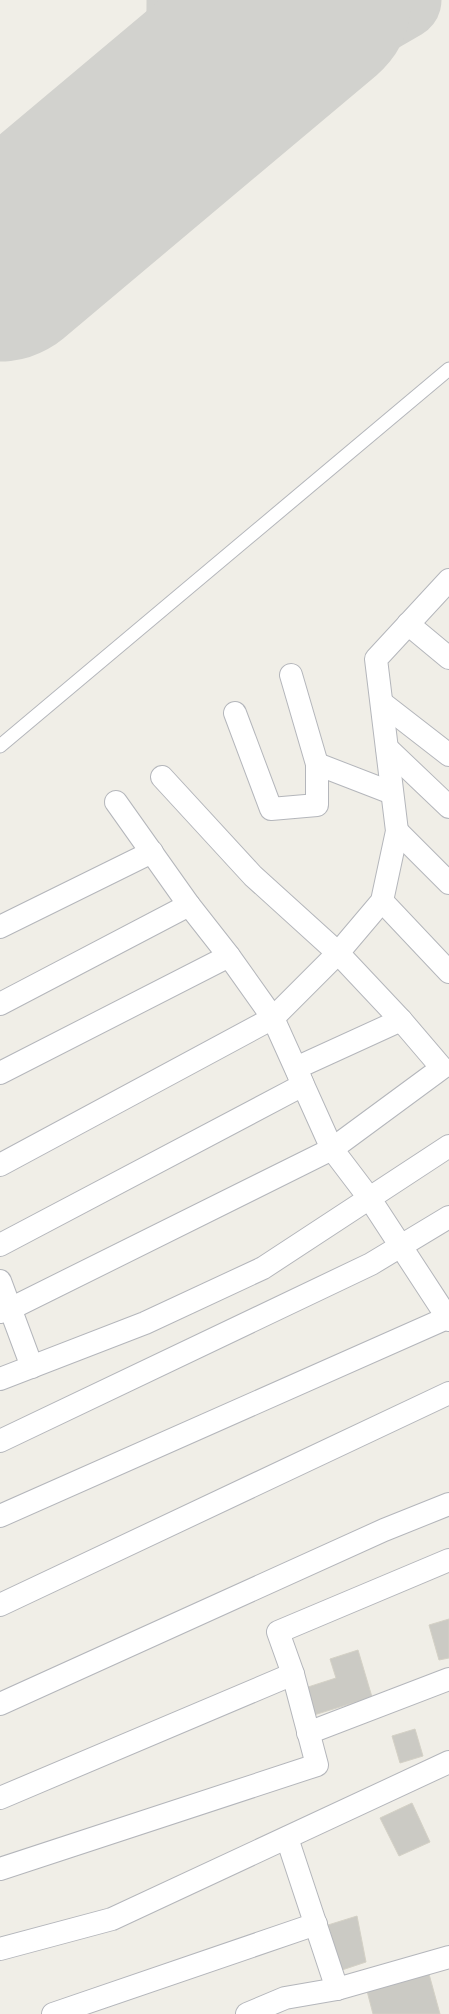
<svg xmlns="http://www.w3.org/2000/svg" width="449" height="2014" font-family="'Nunito Sans',sans-serif">
<style>
.lines{fill:none;stroke-linecap:round;stroke-linejoin:round}
.taxiway{stroke:#d2d2ce;stroke-width:79}
.runway{stroke:#d2d2ce;stroke-width:197}
.building{fill:#cbcac4;stroke:#d4d1c6}
.service-casing{stroke:#b4b6bb;stroke-width:15}
.minor-casing{stroke:#b4b6bb;stroke-width:24}
.service{stroke:#fff;stroke-width:13}
.minor{stroke:#fff;stroke-width:22}
</style>
<rect width="100%" height="100%" fill="#f0eee7"/>
<g class="lines">
<g class="taxiway">
<path d="M149,138C160,116 174,92 180,68C186,45 186,23 186,0"/>
<polyline points="116,166 402,0"/>
</g>
<polyline class="runway" points="0,263 313,0"/>
</g>
<g class="building">
<polygon points="449,1619 449,1658 439,1660 429,1625"/>
<polygon points="358,1650 372,1697 314,1715 305,1688 336,1678 330,1659"/>
<polygon points="415,1729 423,1756 400,1763 392,1736"/>
<polygon points="412,1803 430,1842 399,1856 380,1818"/>
<polygon points="357,1916 366,1962 342,1970 328,1925"/>
<polygon points="429,1974 440,2014 373,2014 367,1991"/>
</g>
<g class="lines">
<g class="service-casing">
<polyline id="service" points="0,746 449,369"/>
</g>
<g class="minor-casing">
<g id="minor">
<polyline points="408,624 449,658"/>
<polyline points="382,703 449,755"/>
<polyline points="235,713 271,809 317,805 317,764 291,675"/>
<polyline points="387,748 449,807"/>
<polyline points="317,764 392,793"/>
<polyline points="116,802 189,905"/>
<polyline points="397,831 449,883"/>
<polyline points="382,901 449,972"/>
<polyline points="0,927 152,852"/>
<polyline points="0,1004 189,905 229,956"/>
<polyline points="0,1073 229,956 273,1018 332,1149 370,1199 449,1320"/>
<polyline points="0,1165 273,1018 338,953 382,901 397,831 376,659 449,580"/>
<polyline points="0,1245 303,1085 296,1068 401,1020"/>
<polyline points="0,1281 32,1367"/>
<polyline points="0,1312 12,1308 332,1149 442,1068 401,1020 338,953 253,876 162,777"/>
<polyline points="0,1379 145,1323 263,1268 449,1146"/>
<polyline points="0,1441 371,1264 449,1217"/>
<polyline points="0,1516 449,1317"/>
<polyline points="0,1605 449,1393"/>
<polyline points="0,1704 384,1530 449,1504"/>
<polyline points="308,1733 449,1679"/>
<polyline points="0,1798 293,1674"/>
<polyline points="287,1838 337,1989"/>
<polyline points="0,1869 317,1765 293,1674 278,1632 449,1560"/>
<polyline points="0,1949 112,1919 449,1762"/>
<polyline points="53,2014 316,1924"/>
<polyline points="247,2014 285,1998 337,1989 449,1957"/>
</g>
</g>
<use href="#service" class="service"/>
<use href="#minor" class="minor"/>
</g>
</svg>
